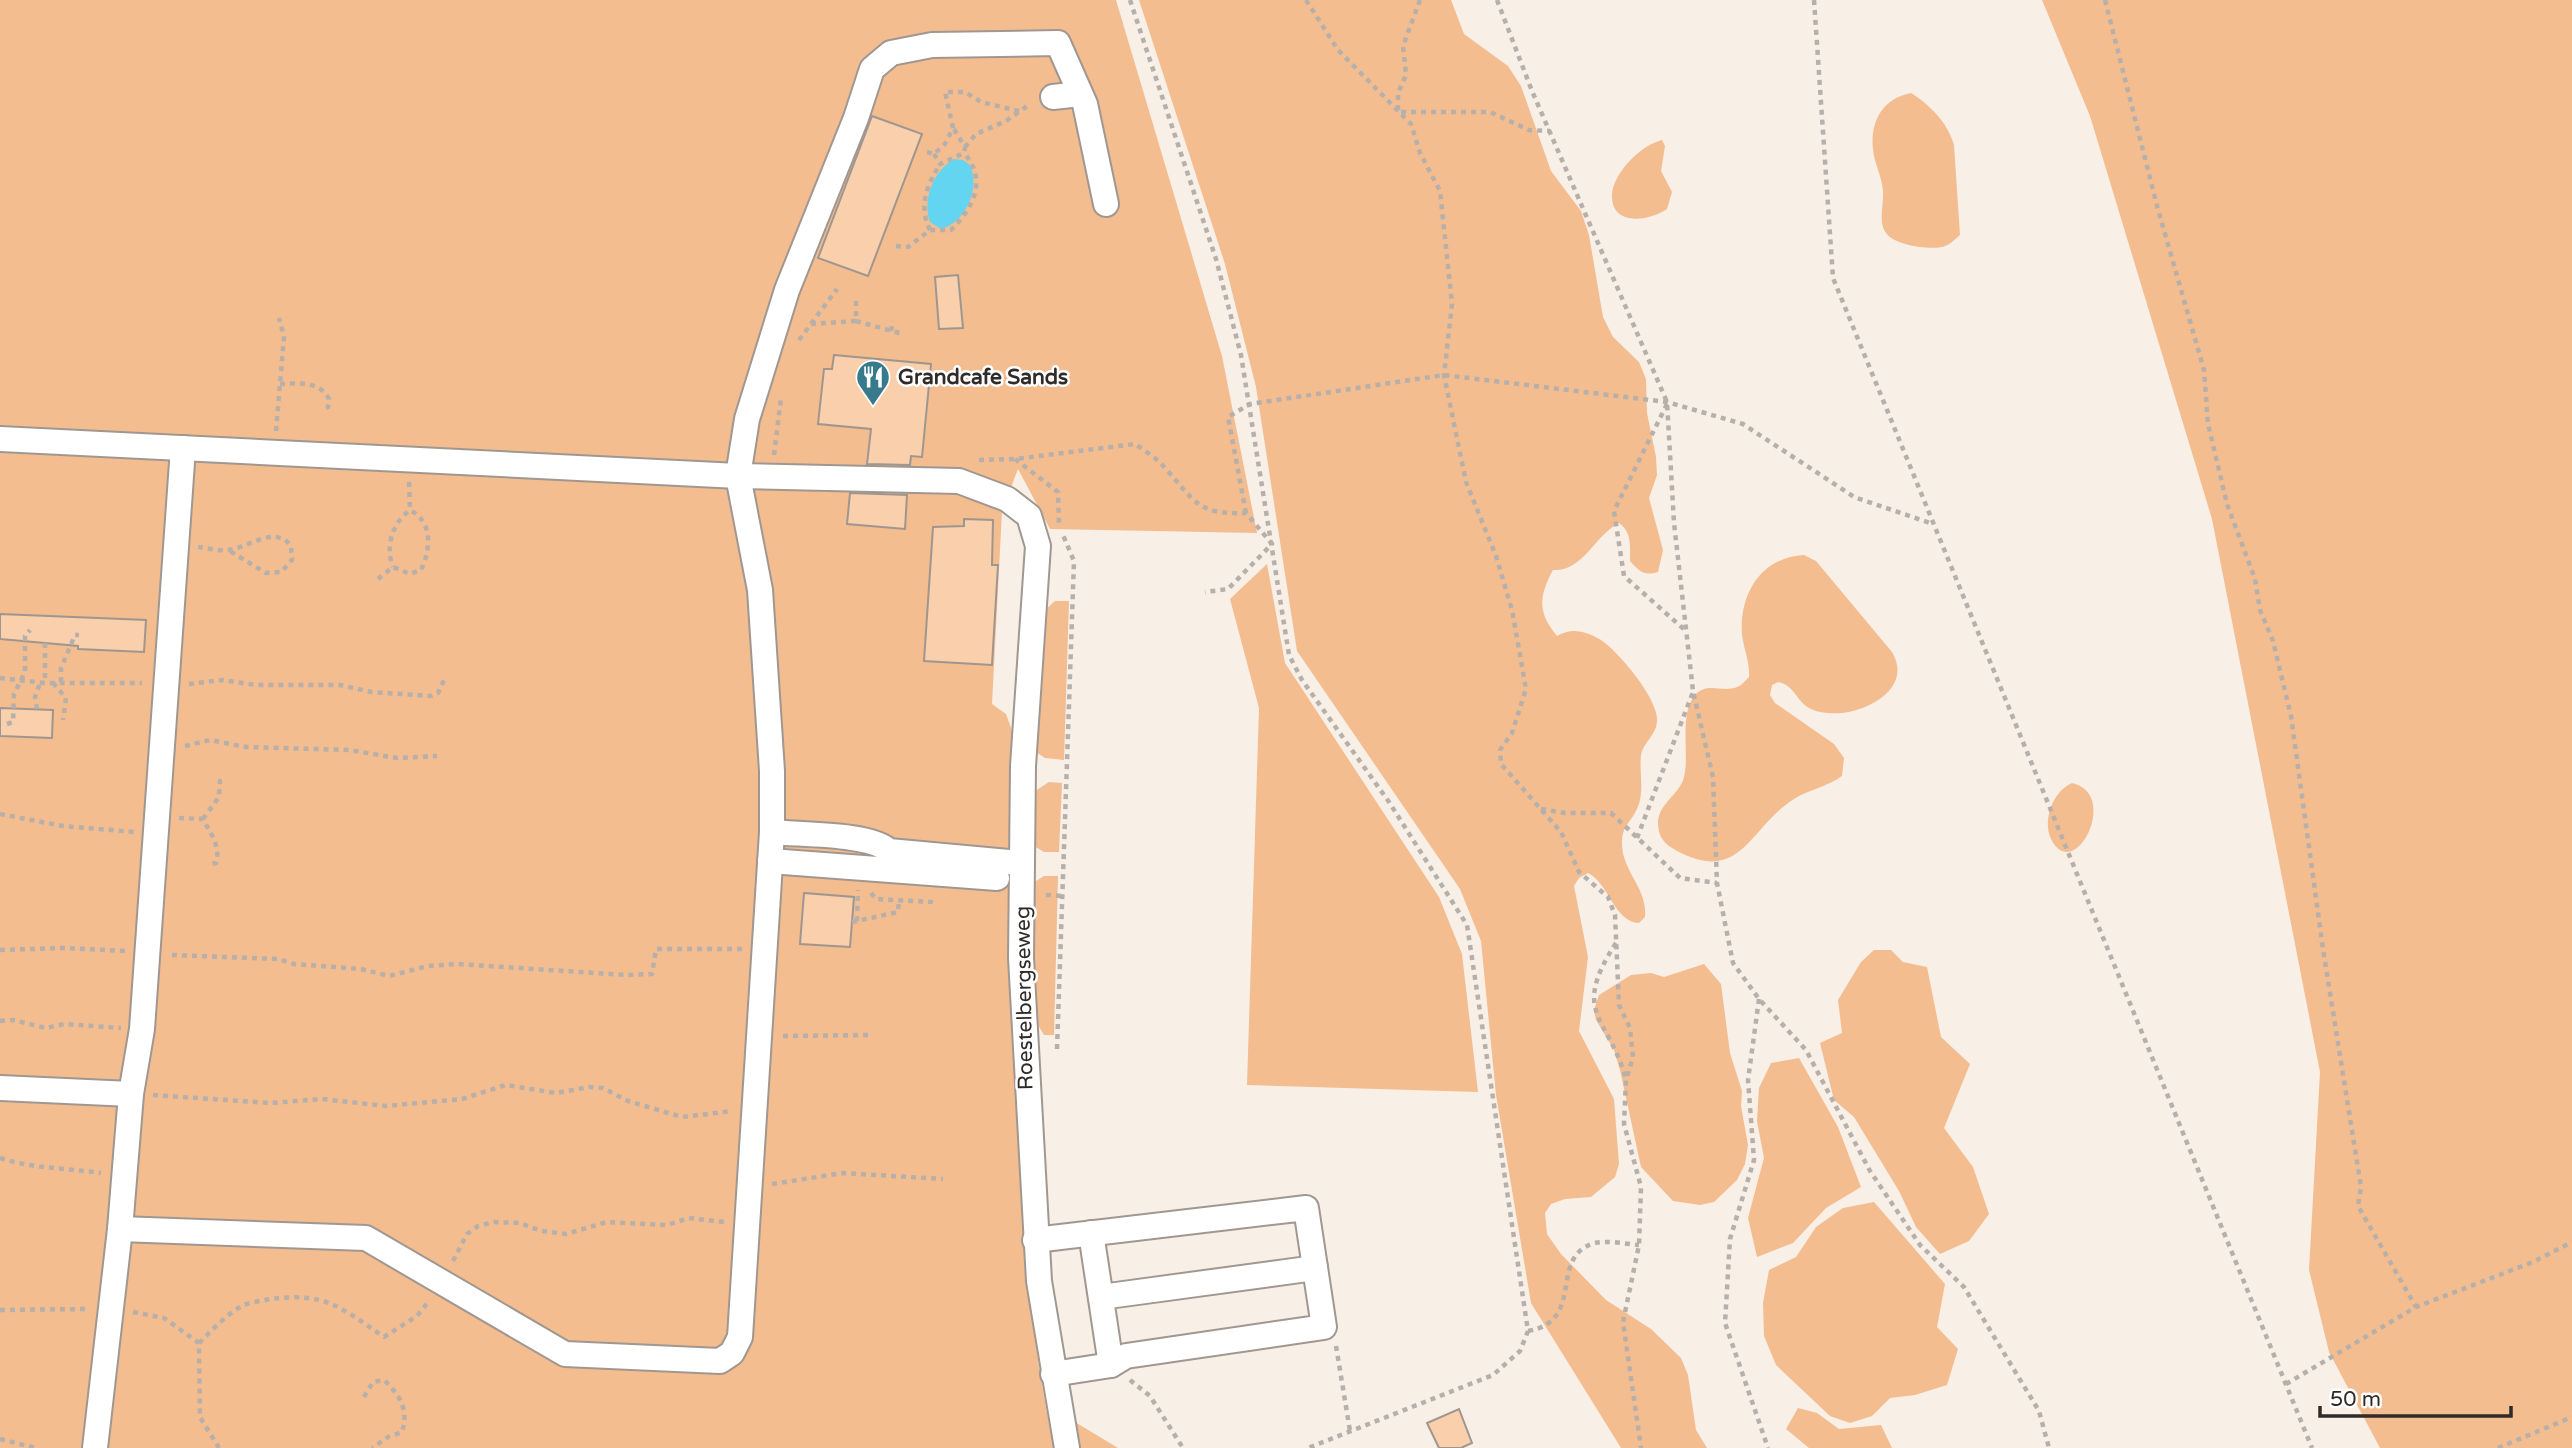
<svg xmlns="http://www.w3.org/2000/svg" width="2572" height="1448" font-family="'Varela Round',sans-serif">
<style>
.green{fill:#f3bd90}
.water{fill:#64d5f1}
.building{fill:#f9cfac;stroke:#9f968f;stroke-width:2}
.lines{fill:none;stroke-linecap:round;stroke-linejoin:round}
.minor-casing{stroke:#a09790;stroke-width:28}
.path{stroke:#b7b0aa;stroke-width:4.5;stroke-dasharray:5 5;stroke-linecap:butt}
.minor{stroke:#fff;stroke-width:24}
.labels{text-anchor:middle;stroke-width:5;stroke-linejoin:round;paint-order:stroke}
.poi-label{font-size:21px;font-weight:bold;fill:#2e2b28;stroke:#fefefe;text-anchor:start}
.street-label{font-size:21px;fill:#2e2b28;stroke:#fefefe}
</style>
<rect width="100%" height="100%" fill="#f8efe7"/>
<g class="green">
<path d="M0,0H1116L1222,356L1257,533L1050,529L1018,469L1002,511L992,704L1006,714L1015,739C1015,976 1005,1216 1054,1448H0Z"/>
<path d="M1139,0H1451L1464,34L1508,66L1521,86L1551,171L1581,211L1589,235L1603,317L1613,337L1639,362L1646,379L1647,413L1656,457L1657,475L1649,498L1663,550L1658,572C1644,576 1640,572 1630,561C1630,546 1632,532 1619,523C1595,535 1583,572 1553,570C1539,596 1537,612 1557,636C1572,627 1586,631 1601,640C1619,652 1660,701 1657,722C1656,735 1643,743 1641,755C1639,773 1645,792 1637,809C1631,822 1622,826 1622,842C1621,871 1648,888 1645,917L1639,923C1614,922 1609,883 1588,873L1579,878L1574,886L1588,957L1579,1031L1614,1099L1619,1164L1615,1177L1591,1197L1565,1199L1551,1204L1545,1213L1547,1234L1561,1254L1606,1300L1651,1329L1681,1358L1688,1375L1696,1430L1707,1448H1621L1531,1303L1496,1095L1481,941L1460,889L1297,651L1256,387L1225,264Z"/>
<polygon points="2042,0 2572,0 2572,1448 2380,1448 2329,1352 2309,1270 2320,1072 2212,519 2090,116"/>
<path d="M1911,93C1930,105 1948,123 1954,145L1960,235C1954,240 1950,245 1942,247C1928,250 1894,245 1886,233C1878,222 1884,204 1883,191C1882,176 1874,163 1873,149C1870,120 1884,98 1911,93Z"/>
<path d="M1662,140L1665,146L1661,171L1672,192L1667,209C1650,221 1611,227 1612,195C1613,173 1641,145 1662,140Z"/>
<path d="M1804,555L1816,561L1892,652C1918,695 1845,725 1811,709C1796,702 1795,685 1778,682L1772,685L1770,695L1775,703L1834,744L1844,758L1842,776C1827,787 1810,789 1794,799C1749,827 1742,885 1677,851C1664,844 1658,837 1658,822C1659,803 1680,794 1684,777C1690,753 1678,714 1696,694C1708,682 1723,693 1737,687C1741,686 1746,680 1749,677C1750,662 1744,650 1742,635C1739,594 1761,557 1804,555Z"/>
<polygon points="1267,564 1285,663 1439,897 1462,954 1478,1092 1247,1085 1259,708 1230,599"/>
<polygon points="1055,601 1069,601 1064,760 1045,758 1034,751 1044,611"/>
<polygon points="1049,782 1062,783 1059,852 1044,852 1029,843 1032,793"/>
<path d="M2072,783C2121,794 2074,885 2051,839C2042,820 2053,791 2072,783Z"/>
<polygon points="1044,876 1058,876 1054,1035 1044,1035 1035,1020 1030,885"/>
<polygon points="1874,950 1891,950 1903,962 1927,967 1941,1037 1970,1064 1944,1128 1973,1167 1989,1214 1969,1241 1940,1254 1916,1227 1899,1191 1854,1117 1834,1100 1820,1043 1842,1033 1838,1000 1861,962"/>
<polygon points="1704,964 1721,984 1730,1053 1742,1091 1741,1106 1748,1145 1745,1164 1737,1180 1714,1202 1700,1205 1673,1201 1641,1167 1620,1070 1614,1050 1596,1020 1594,1010 1599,995 1631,975 1651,973 1664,977"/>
<polygon points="1799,1058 1838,1127 1861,1187 1826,1208 1793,1243 1757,1257 1748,1218 1764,1158 1757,1121 1759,1088 1771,1063"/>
<polygon points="1874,1202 1945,1284 1937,1327 1958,1349 1947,1385 1915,1395 1890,1398 1872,1416 1850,1423 1830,1416 1776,1365 1764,1336 1763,1303 1769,1270 1796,1257 1816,1227 1843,1208"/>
<polygon points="1798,1408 1817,1413 1839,1429 1881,1425 1892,1448 1809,1448 1786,1429"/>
<polygon points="1070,1419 1118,1448 1074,1448"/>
</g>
<path class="water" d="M954,159L963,160L970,165C981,188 965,223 941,229L930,222C922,200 933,171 954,159Z"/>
<g class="building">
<polygon points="872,116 922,134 868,276 818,258"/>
<polygon points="958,275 963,328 939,329 935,277"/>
<polygon points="834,355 931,364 922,457 911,456 910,465 867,464 871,429 818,424 824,369 832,369"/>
<polygon points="850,493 907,495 905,529 847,524"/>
<polygon points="964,519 993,520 992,565 998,565 992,665 924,661 933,527 964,526"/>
<polygon points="0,614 146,620 144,652 78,649 78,646 0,639"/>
<polygon points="0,708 53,710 52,738 0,736"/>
<polygon points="804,893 854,897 850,947 800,944"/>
<polygon points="1459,1409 1472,1443 1461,1448 1439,1448 1427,1423"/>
</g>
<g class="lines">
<g class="minor-casing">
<g id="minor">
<polyline points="1053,97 1080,94"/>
<polyline points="0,439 738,476 959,481 1007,499 1029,516 1038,546 1023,766 1021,958 1039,1281 1067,1448"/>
<path d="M772,832C800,835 871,833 889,851L1020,863"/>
<polyline points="770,861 997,878"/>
<polyline points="0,1088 131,1094"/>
<polyline points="120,1229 366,1238 565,1354 720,1361 732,1353 740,1337 772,832 772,771 760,590 738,476 747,419 787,290 856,118 872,69 891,53 932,45 1058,43 1085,104 1106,204"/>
<polyline points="1091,1233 1111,1365"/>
<polyline points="1035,1240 1306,1208 1324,1327 1126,1356 1111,1365 1053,1374"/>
<polyline points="1101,1297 1315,1268"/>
<polyline points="95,1448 120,1229 131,1094 142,1029 183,448"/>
</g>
</g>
<g class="path">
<polyline points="1130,0 1216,259 1241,355 1289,655 1302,680 1389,802 1467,925 1528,1331 1520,1351 1493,1375 1308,1448"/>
<polyline points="1306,0 1338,50 1411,124 1420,153 1440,191 1452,304 1444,375 1466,482 1496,556 1512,610 1526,689 1512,733 1500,750 1501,764 1561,832 1579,872 1608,897 1615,915 1619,1005 1630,1028 1633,1057 1626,1080 1624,1124 1641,1187 1639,1245 1623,1322 1641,1448"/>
<polyline points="1420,0 1403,46 1406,75 1398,93 1398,112 1490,112 1529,130 1550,131"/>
<polyline points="1497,0 1532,91 1667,402 1674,523 1693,691 1713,777 1717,883 1733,963 1759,999 1806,1050 1870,1171 1920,1245 1964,1287 2039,1411 2049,1448"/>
<polyline points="1814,0 1833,278 2312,1448"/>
<polyline points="2105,0 2157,206 2204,370 2208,424 2227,504 2255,579 2260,610 2273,641 2291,716 2323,949 2361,1187 2358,1206 2416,1307"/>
<polyline points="965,147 976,134 1006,121 1030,104"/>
<polyline points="927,152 934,154 945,144 953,128 945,92 965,92 981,102 1019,111"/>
<polyline points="934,154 940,164 964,153 965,147 954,129"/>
<path d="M930,230C918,205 927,186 940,164"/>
<path d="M896,246L908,247L930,230H951C973,208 988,180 964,153"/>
<polyline points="856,321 903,334"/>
<polyline points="811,324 856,321 856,296"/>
<polyline points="891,331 893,321"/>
<polyline points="799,340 837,289"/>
<path d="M280,384C298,383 320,381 329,399L328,407L323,408"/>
<polyline points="1667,404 1614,511 1624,576 1686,631"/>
<polyline points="276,431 284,337 279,318"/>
<polyline points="774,455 781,398"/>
<polyline points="1015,459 1058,492 1059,524"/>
<path d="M979,460L1015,459L1135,444C1145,451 1157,458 1165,468C1195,501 1197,515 1246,513L1272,544L1228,589L1205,592"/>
<polyline points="409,482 410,510"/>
<polyline points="1246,513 1228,417 1250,404 1444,375 1667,402 1743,424 1854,497 1933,524"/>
<path d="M198,547C207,548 218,551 227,550C247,549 275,524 291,546L292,560L281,572L266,573L228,550"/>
<path d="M378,579L393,567L410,574L421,570C431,549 433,522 410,510C392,523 385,547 393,567"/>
<polyline points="45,643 45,683"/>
<polyline points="0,678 45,683 142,683"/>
<polyline points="61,682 61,668 75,635 79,635"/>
<polyline points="53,683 66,698 63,720"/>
<polyline points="189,684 222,680 256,685 340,685 371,692 431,696 438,693 444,680"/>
<polyline points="37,709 35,697 40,683"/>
<polyline points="7,724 13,722 14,694 25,672 25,636 30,630"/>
<polyline points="185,746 210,740 246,747 349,750 397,758 437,756"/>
<polyline points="1541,809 1565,813 1611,813 1680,878 1717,883"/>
<polyline points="0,814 63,826 134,832"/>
<path d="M179,818L203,819C211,834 221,847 216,863L211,864"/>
<polyline points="203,819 219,797 220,781 217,781"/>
<polyline points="1637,838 1693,692"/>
<polyline points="871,893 876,899 931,902 931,896"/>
<polyline points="1046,895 1063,896"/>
<polyline points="857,921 858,890"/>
<polyline points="852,922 898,912 899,900"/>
<path d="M1616,943C1570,1014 1608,1015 1626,1079"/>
<polyline points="0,950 63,948 125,951"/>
<polyline points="172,955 278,959 294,964 361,969 389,976 428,966 457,964 626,975 652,974 656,949 743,949"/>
<polyline points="1759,999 1748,1080 1754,1160 1730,1239 1725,1323 1768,1448"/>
<polyline points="0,1021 13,1020 46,1028 64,1024 121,1028"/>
<polyline points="783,1036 868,1035"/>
<polyline points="1057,1049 1074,561 1063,535"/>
<polyline points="153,1095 270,1103 322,1099 386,1106 462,1099 506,1085 556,1093 589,1087 603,1088 628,1101 682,1117 732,1111"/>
<path d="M0,1158C34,1169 67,1168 101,1173"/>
<polyline points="772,1184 843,1173 943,1179"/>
<polyline points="453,1261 467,1234 478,1226 494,1222 519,1223 542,1231 566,1234 607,1222 667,1225 689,1218 724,1222"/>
<polyline points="0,1310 86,1309"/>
<polyline points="133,1312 164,1318 199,1343 200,1417 219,1448"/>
<path d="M1528,1331C1587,1321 1547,1256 1595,1243C1608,1240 1626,1244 1639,1245"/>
<path d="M199,1343C212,1330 225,1316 240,1307C248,1302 261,1301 271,1299C326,1292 340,1307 384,1337L417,1316L429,1301"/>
<polyline points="1336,1346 1350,1431"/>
<polyline points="1130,1380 1150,1396 1183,1448"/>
<polyline points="2286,1384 2416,1307 2533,1262 2572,1242"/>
<path d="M364,1397L373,1382L384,1380C400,1395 409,1410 402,1432L388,1437L372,1448"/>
<polyline points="0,1439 36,1448"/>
<polyline points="2498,1448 2572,1417"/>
</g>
<use href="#minor" class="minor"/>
</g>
<defs>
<g id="restaurant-pin" transform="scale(1.75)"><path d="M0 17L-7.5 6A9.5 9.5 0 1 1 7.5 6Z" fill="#377a8b" stroke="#fefefe"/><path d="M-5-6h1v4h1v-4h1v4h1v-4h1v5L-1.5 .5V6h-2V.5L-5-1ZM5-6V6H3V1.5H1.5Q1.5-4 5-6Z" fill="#fff"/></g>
</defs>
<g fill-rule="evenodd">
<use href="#restaurant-pin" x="873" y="377"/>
</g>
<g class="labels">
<g class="poi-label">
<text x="898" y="384">Grandcafe Sands</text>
</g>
<g class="street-label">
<text transform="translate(1024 998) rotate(-91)" y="7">Roestelbergseweg</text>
</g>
</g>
<path d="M2320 1406v10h191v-10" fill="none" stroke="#2e2b28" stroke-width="3.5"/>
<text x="2330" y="1406" font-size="21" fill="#2e2b28" stroke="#fefefe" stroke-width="5" paint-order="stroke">50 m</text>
</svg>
